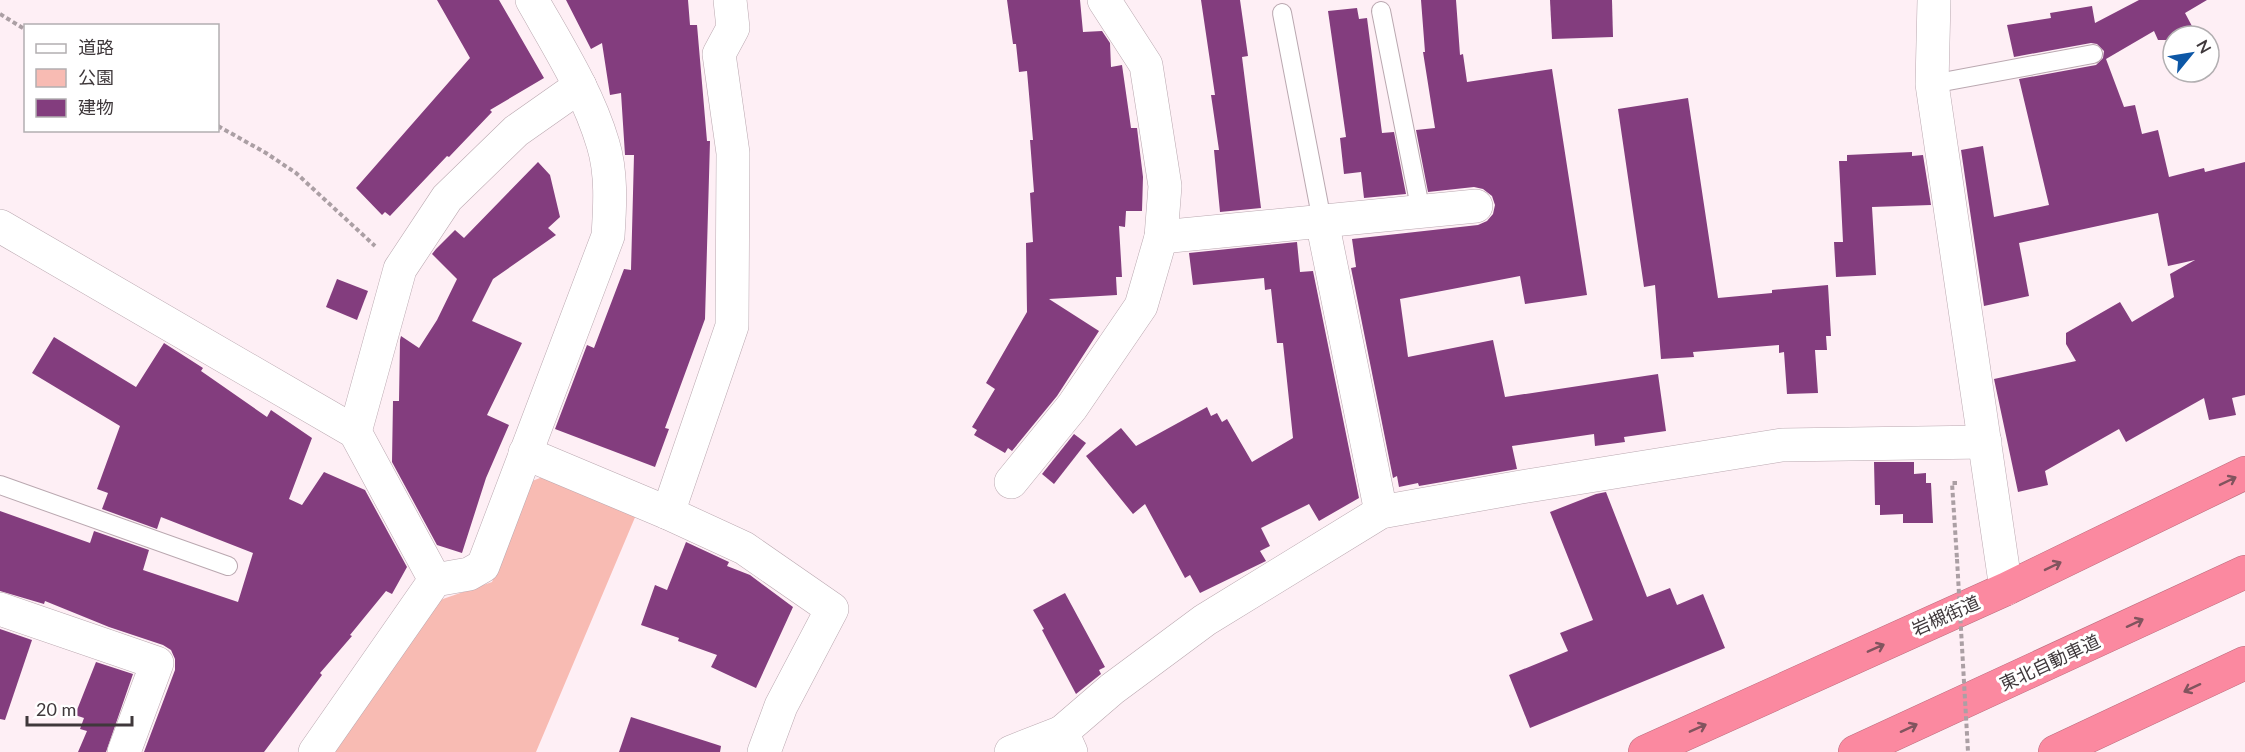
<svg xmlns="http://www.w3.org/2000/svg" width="2245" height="752" font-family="Lato,'Noto Sans JP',sans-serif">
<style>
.green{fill:#f8bbb3}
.building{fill:#833d7e}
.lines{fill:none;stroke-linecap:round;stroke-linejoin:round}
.lane-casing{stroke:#baa8b0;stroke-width:20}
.street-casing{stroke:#baa8b0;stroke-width:34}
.highway-casing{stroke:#b96d7d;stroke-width:34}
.path{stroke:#ab9fa4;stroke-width:4;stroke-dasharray:4.5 3;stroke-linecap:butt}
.lane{stroke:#fff;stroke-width:18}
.street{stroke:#fff;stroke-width:33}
.highway{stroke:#fb89a0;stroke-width:33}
.path-bridge{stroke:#ab9fa4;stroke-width:4;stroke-dasharray:4.5 3;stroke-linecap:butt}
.oneway{stroke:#81545e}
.labels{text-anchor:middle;stroke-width:6;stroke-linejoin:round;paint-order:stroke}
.street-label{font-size:18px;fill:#3f383b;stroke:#fff}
</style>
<rect width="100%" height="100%" fill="#feeff5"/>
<polygon class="green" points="548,475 636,515 536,752 329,752 440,600 492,582 532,481"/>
<g class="building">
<polygon points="437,0 499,0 544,78 490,110 492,112 449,157 447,156 390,216 385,212 382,215 356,188 470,58"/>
<polygon points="566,0 688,0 690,25 697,25 707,141 710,141 705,319 665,428 669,429 655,467 555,429 587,345 594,348 624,269 631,270 634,155 625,155 621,93 610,95 602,43 591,49"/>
<polygon points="1007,0 1080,0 1083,32 1102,31 1110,43 1111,67 1122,65 1131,128 1137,128 1143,177 1142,211 1126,211 1125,227 1119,226 1122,277 1116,277 1117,295 1049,299 1099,331 1057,396 1012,451 1008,448 1005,453 974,435 977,430 972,427 995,389 986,383 1027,312 1026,243 1033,242 1030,193 1034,192 1030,140 1033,140 1027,71 1019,72 1016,44 1013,44"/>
<polygon points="1201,0 1240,0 1248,56 1242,57 1261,208 1220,212 1214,150 1219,150 1211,95 1215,95"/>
<polygon points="1421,0 1456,0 1460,55 1463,54 1467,82 1552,69 1587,295 1525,304 1520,276 1400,299 1408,357 1493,340 1505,397 1658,374 1666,431 1624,437 1625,442 1595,446 1594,434 1512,446 1517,469 1419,486 1418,483 1399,487 1397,476 1393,478 1351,268 1356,267 1352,239 1478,225 1487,221 1493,214 1495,205 1492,196 1483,189 1474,187 1428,192 1416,130 1435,128 1423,52 1425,52"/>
<polygon points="1550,0 1612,0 1613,37 1552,39"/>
<polygon points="2139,0 2207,0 2185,13 2193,28 2178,36 2173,36 2170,40 2158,40 2154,31 2106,59 2124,107 2135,105 2142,134 2158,130 2169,177 2204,168 2205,172 2245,162 2245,395 2232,398 2236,415 2209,420 2204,398 2126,442 2119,429 2045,471 2048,485 2018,492 1994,379 2076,361 2066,344 2066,333 2120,302 2132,322 2174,297 2170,274 2195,260 2168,266 2158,213 2019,243 2029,296 1984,306 1961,150 1983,146 1994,217 2049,205 2019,79 2096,65 2103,58 2104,51 2097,44 2091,43 2014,57 2007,25 2051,18 2050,13 2092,6 2095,23"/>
<polygon points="1357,8 1359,19 1367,18 1382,133 1394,132 1406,194 1364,198 1361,172 1344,174 1340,138 1346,137 1328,11"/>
<polygon points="1688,98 1718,298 1772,293 1772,290 1828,285 1831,336 1826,336 1827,350 1815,350 1818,393 1787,394 1784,352 1779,353 1779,345 1693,352 1694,357 1661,359 1655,285 1644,287 1618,109"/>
<polygon points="1912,152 1912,156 1923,155 1931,205 1872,207 1876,275 1836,277 1834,242 1843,242 1839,161 1847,161 1847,155"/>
<polygon points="538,162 550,175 560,217 548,228 556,235 493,279 472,321 522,343 487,415 509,425 486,478 462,553 437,545 392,462 393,401 399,401 400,340 401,336 419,348 437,320 457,279 432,254 436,249 455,230 464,238"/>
<polygon points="1297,242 1300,272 1313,271 1359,498 1319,521 1309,504 1261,528 1270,546 1260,551 1266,561 1200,593 1190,575 1185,578 1145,504 1133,514 1086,456 1121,428 1136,446 1207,407 1211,416 1217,413 1222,422 1227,419 1252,462 1293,438 1283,343 1277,343 1271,289 1265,290 1264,278 1193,285 1189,253"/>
<polygon points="337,279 368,291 357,320 326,307"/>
<polygon points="54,337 136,387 164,343 203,368 201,371 267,417 271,410 312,438 289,499 302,505 324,472 365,490 407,567 392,594 386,591 350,635 352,636 320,673 322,675 264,752 144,752 175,670 175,659 171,650 163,645 109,627 45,601 44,604 0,591 0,511 90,543 94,531 149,550 143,570 238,602 253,553 161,517 157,529 102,509 108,493 97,489 120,426 32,373"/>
<polygon points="1074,434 1086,443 1054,484 1042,474"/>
<polygon points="1874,462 1914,462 1914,474 1926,473 1926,483 1931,483 1933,523 1903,523 1903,514 1880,515 1880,505 1875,505"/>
<polygon points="1606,492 1647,597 1670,588 1677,605 1703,594 1725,648 1530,728 1509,675 1568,651 1560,633 1593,620 1550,512 1596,494"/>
<polygon points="686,542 729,562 727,566 750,575 793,607 756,688 711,667 717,655 678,641 679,638 641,625 655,585 667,590"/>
<polygon points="1065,593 1105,667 1099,670 1101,674 1076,694 1042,630 1044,629 1033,610"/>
<polygon points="0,629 32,640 5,720 0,719"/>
<polygon points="96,662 133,674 106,752 78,752 87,731 80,729 84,718 75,715"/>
<polygon points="631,717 721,746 720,752 619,752"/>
</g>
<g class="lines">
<g class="lane-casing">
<g id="lane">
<polyline points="1381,11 1421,212"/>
<polyline points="1282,13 1322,221"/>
<polyline points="1932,84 2093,54"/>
<polyline points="0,485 228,566"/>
</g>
</g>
<g class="street-casing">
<g id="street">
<polyline points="1934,0 1932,84 2006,589"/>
<polyline points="1322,221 1381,512"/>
<polyline points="0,226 355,432 435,580 315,752"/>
<polyline points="1161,237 1476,206"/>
<polyline points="355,432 400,269 447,198 516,131 580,86"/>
<polyline points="525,453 668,513 744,548 832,609 781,706 764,752"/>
<polyline points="1011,482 1072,407 1141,306 1161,237 1165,186 1146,65 1104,0"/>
<polyline points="668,513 732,326 733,153 719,54 733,28 730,0"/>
<path d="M435,580L469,574L483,566L608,236C610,206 612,173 603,144C588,93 558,46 532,0"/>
<polyline points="0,609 157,663 124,752"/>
<polyline points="1011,752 1062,732"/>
<polyline points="1071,752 1062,732 1112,689 1205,620 1381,512 1521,487 1782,445 1985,442"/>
</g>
</g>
<g class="highway-casing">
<g id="highway">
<polyline points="1645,752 2006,589 2245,473"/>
<polyline points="1855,752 2245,572"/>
<polyline points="2055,752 2245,663"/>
</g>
</g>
<g class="path">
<polyline points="0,14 26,30"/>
<polyline points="218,126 266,153 296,173 375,246"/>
<polyline points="1957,483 1952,483 1957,559"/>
</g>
<use href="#lane" class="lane"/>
<use href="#street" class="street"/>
<use href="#highway" class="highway"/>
<polyline class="path-bridge" points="1957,559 1968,752"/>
</g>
<defs><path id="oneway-shaft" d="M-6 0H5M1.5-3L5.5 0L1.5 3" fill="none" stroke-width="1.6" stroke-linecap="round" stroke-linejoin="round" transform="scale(1.5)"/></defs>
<g class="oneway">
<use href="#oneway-shaft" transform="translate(2228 481) rotate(-26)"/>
<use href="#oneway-shaft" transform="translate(2053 566) rotate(-26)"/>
<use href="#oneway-shaft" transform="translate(2135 623) rotate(-25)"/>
<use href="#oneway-shaft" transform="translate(1876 648) rotate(-24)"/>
<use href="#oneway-shaft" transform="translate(2192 688) rotate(155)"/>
<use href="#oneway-shaft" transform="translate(1698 728) rotate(-24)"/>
<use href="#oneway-shaft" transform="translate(1909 728) rotate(-25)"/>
</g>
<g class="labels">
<g class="street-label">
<text transform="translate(1946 616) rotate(-24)" y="6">岩槻街道</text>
<text transform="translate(2050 663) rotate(-25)" y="6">東北自動車道</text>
</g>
</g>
<rect x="24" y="24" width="195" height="108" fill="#ffffff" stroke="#b2afb1" stroke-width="1.5"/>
<rect x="36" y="44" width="30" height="9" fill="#ffffff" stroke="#b2afb1" stroke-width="1.5"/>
<text x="78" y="54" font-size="18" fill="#3f383b">道路</text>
<rect x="36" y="69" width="30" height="18" fill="#f8bbb3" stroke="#b2afb1" stroke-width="1.5"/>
<text x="78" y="84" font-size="18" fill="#3f383b">公園</text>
<rect x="36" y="99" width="30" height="18" fill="#833d7e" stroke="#b2afb1" stroke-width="1.5"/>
<text x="78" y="114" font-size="18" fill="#3f383b">建物</text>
<g transform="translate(2191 54) rotate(60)"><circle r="28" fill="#ffffff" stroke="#b2afb1" stroke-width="1.5"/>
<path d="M0-4.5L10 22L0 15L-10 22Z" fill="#0d57a6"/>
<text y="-9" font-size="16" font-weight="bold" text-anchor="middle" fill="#3f383b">N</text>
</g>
<path d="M27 716v9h105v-9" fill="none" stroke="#3f383b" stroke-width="3"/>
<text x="36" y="716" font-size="18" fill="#3f383b" stroke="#ffffff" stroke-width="4.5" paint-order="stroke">20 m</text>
</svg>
